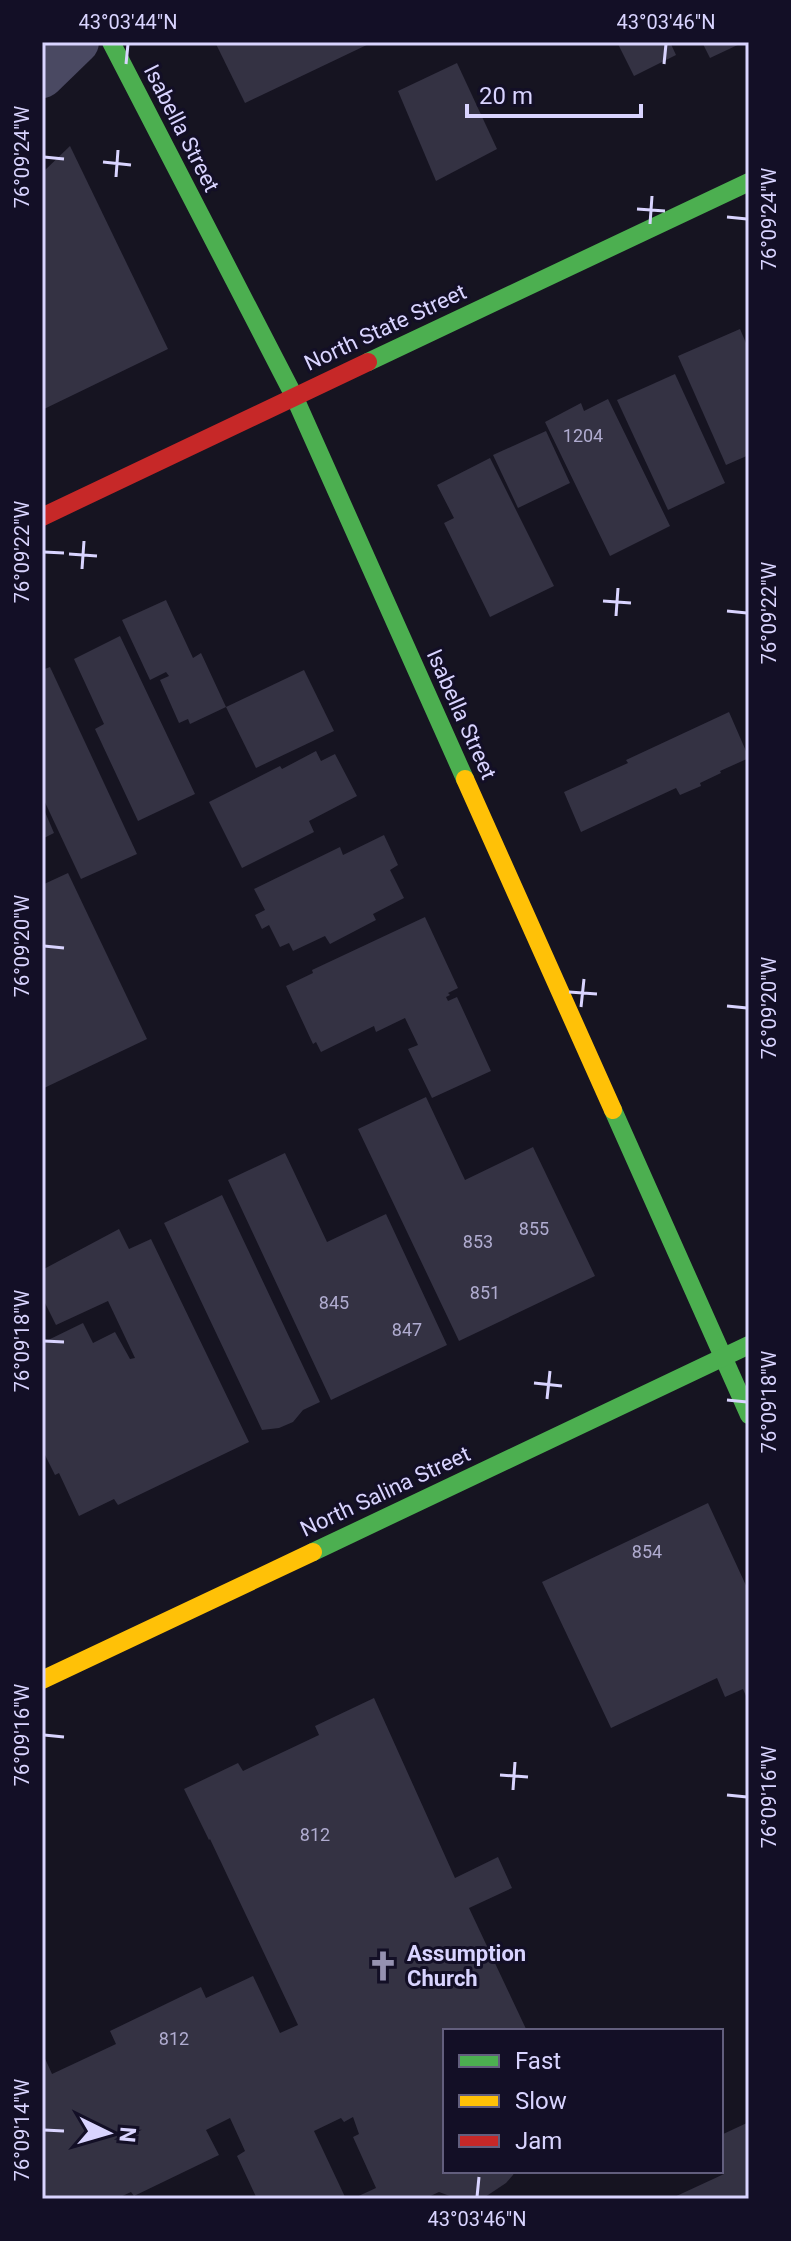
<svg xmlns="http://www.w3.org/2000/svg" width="791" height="2241" font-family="Roboto,sans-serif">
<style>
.building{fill:#343243}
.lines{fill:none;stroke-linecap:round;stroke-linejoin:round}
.street{stroke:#4a4962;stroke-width:44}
.fast{stroke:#4caf50;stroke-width:18}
.slow{stroke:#ffc107;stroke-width:18}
.jam{stroke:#c62828;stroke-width:18}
.ticks{fill:none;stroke:#d9d4ff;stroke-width:3}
.labels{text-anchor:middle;stroke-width:6;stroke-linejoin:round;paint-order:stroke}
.number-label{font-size:18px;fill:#b0acd0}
.street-label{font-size:22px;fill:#d9d4ff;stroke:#130f26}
.poi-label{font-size:22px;font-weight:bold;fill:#d9d4ff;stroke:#130f26;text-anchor:start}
.neatline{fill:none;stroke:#d9d4ff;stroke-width:3}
.ticks-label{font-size:20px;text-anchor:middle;fill:#d9d4ff}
</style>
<rect width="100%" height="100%" fill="#161421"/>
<g class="building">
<polygon points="215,42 373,42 245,103"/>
<polygon points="617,42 670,42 676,55 634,76"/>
<polygon points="702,42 744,42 710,58"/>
<polygon points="457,63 497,149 436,181 398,91"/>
<polygon points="70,146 168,349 42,410 42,173"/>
<polygon points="740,329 749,350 749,455 726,465 678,356"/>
<polygon points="675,374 725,483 668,510 617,400"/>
<polygon points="608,399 670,526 610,556 545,422 581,403 584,411"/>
<polygon points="546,431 570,483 518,508 493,455"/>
<polygon points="490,458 554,586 490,617 444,523 454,518 437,485"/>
<polygon points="166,600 193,658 201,653 226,707 190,724 188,719 179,723 160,680 169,676 166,672 150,680 122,620"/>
<polygon points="120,636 195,794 138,821 95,729 104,724 74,659"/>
<polygon points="50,667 137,854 81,879 42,796 42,670"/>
<polygon points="304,670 334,731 256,768 226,707"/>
<polygon points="729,712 749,758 720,771 721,773 700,783 701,786 680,795 676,788 581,832 564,792 628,763 626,760"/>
<polygon points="316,751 321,761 335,754 357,796 309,821 314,832 242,868 209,802 280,766 282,769"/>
<polygon points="42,805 54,833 42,839"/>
<polygon points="384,835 398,865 390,870 404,898 373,914 376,920 330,944 325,936 293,951 289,943 280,947 269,925 262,929 255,915 265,910 254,889 340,847 343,855"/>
<polygon points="68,873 147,1039 42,1089 42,885"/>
<polygon points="425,917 458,988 448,993 450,995 446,997 448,1001 457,997 491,1071 432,1098 408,1049 418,1045 405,1018 376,1032 374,1026 321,1052 316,1042 313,1044 286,986 313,973 312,970"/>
<polygon points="426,1097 465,1180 533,1147 595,1276 459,1341 358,1129"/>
<polygon points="285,1153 327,1242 386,1214 447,1345 331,1400 228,1180"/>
<polygon points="222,1195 320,1402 303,1410 293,1422 279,1428 262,1430 164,1223"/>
<polygon points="119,1229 129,1249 151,1239 249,1442 118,1505 114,1499 79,1516 59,1473 55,1475 42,1449 42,1343 83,1323 93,1343 115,1332 130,1359 135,1358 108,1301 56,1325 42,1297 42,1270"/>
<polygon points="708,1503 749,1592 749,1703 743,1689 725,1697 717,1678 611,1728 542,1582"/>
<polygon points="374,1698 455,1878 498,1857 512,1888 469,1908 527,2031 445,2031 445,2171 515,2171 513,2175 506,2183 485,2197 476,2199 455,2198 439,2192 424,2199 352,2199 376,2188 353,2137 359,2134 353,2117 344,2122 341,2118 314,2131 346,2199 257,2199 237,2156 245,2151 230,2118 206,2130 219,2155 134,2196 131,2192 116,2199 42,2199 42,2052 52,2074 116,2044 110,2031 201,1987 206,1998 253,1976 280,2033 298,2025 210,1839 209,1840 184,1789 238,1763 243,1771 319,1735 315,1726"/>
<polygon points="749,2122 749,2199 670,2199 724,2174 721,2169 721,2135"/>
</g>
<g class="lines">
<polyline class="street" points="42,76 77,42"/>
<g class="fast">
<polyline points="111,42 294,396 465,779"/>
<polyline points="368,362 749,182"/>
<polyline points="613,1110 749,1415"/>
<polyline points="313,1552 749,1345"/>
</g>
<g class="slow">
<polyline points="465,779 613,1110"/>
<polyline points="42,1680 313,1552"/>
</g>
<polyline class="jam" points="42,517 368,362"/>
</g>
<path class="ticks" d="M126,64L128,44M664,64L666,44M44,157L64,159M103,162L131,165M116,177L118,150M637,209L665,211M727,217L747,219M650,224L652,196M44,552L64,553M69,554L97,556M82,569L84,541M603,601L631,603M727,611L747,613M616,616L618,588M44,946L64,948M569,992L597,994M727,1006L747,1008M581,1007L584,979M44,1341L64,1342M534,1383L562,1386M547,1399L550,1371M727,1400L747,1402M44,1735L64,1737M500,1775L528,1777M513,1790L515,1762M727,1795L747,1797M44,2130L64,2131M477,2197L479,2177"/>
<defs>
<g id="church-bare" transform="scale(2.4)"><path d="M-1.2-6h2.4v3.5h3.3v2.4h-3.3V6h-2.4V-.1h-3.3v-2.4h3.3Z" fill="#9591b1" stroke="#130f26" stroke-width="2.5" paint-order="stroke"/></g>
</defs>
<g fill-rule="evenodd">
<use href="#church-bare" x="383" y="1966"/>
</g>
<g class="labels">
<g class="number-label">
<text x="583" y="442">1204</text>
<text x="534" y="1235">855</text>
<text x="478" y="1248">853</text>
<text x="485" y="1299">851</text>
<text x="334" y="1309">845</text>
<text x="407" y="1336">847</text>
<text x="647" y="1558">854</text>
<text x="315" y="1841">812</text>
<text x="174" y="2045">812</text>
</g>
<g class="street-label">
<text transform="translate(182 128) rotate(63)" y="8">Isabella Street</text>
<text transform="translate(385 327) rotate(-25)" y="8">North State Street</text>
<text transform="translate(462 714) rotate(66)" y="8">Isabella Street</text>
<text transform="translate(385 1491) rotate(-25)" y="8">North Salina Street</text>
</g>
<g class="poi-label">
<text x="407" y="1961">Assumption<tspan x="407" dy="25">Church</tspan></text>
</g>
</g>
<rect width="791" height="2241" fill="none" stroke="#130f26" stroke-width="88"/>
<rect x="443" y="2029" width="280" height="144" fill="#130f26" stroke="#625e7d" stroke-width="2"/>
<rect x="459" y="2055" width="40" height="12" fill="#4caf50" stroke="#625e7d" stroke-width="2"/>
<text x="515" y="2069" font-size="24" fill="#d9d4ff">Fast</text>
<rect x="459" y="2095" width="40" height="12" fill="#ffc107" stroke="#625e7d" stroke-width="2"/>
<text x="515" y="2109" font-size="24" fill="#d9d4ff">Slow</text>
<rect x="459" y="2135" width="40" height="12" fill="#c62828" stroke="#625e7d" stroke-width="2"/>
<text x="515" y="2149" font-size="24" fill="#d9d4ff">Jam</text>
<g transform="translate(108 2133) rotate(95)" stroke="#130f26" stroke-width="6" paint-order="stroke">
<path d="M0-6L14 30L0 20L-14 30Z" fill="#d9d4ff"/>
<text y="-12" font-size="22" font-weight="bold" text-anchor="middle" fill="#d9d4ff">N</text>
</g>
<path d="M467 104v12h174v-12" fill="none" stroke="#d9d4ff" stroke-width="4"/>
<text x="479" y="104" font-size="24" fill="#d9d4ff" stroke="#130f26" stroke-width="6" paint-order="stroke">20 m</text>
<rect x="44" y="44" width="703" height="2153" class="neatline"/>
<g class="ticks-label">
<text x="128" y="29">43°03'44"N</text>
<text x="666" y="29">43°03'46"N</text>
<text transform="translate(22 157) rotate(-90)" y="7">76°09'24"W</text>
<text transform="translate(769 219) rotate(-90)" y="7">76°09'24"W</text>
<text transform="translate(22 552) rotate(-90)" y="7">76°09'22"W</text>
<text transform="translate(769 613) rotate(-90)" y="7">76°09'22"W</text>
<text transform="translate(22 946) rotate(-90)" y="7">76°09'20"W</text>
<text transform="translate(769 1008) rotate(-90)" y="7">76°09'20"W</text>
<text transform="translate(22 1341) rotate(-90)" y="7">76°09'18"W</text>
<text transform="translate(769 1402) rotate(-90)" y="7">76°09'18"W</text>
<text transform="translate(22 1735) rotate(-90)" y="7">76°09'16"W</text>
<text transform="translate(769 1797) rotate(-90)" y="7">76°09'16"W</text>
<text transform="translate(22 2130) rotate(-90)" y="7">76°09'14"W</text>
<text x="477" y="2226">43°03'46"N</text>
</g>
</svg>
